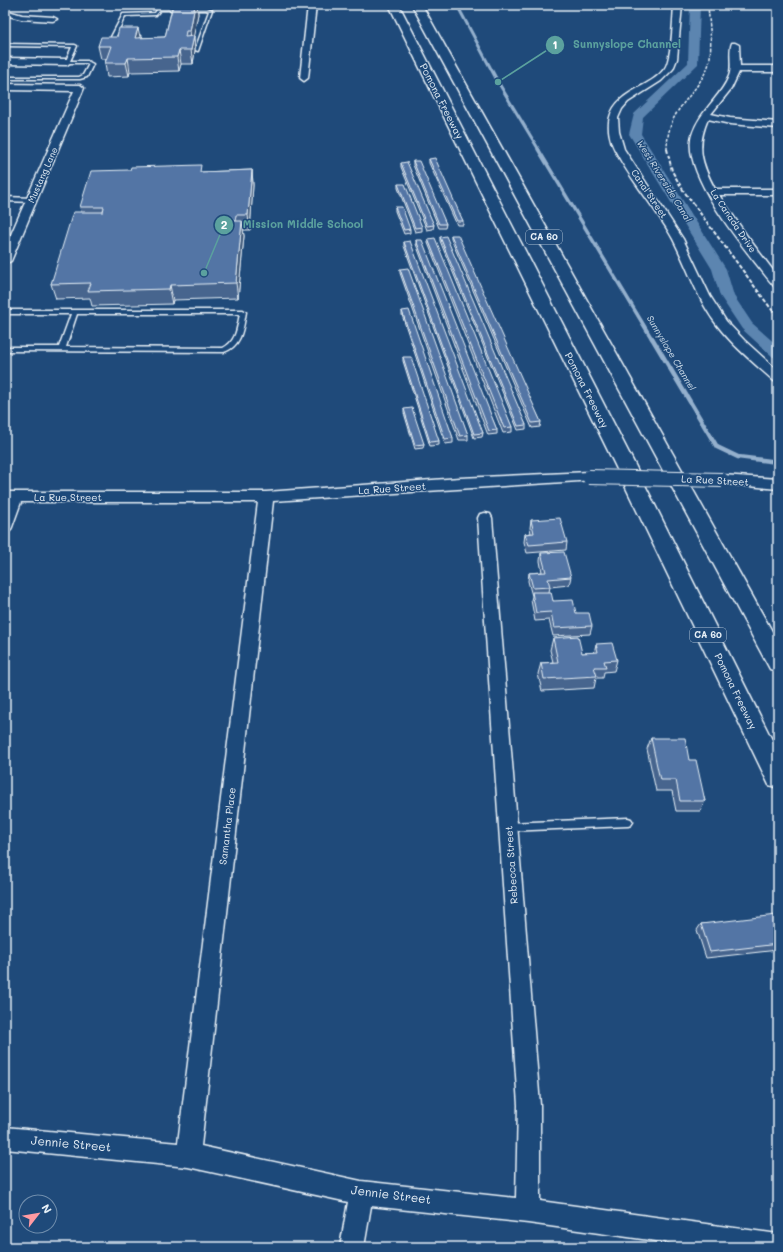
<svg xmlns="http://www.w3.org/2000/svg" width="783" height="1252" font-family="Mali,sans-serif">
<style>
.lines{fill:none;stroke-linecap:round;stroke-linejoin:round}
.stream-far2{stroke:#94b0cd;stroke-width:3}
.stream-far1{stroke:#94b0cd;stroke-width:3.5}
.stream{stroke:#94b0cd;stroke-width:4.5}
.canal{fill:#5c85b0;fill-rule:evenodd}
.lane-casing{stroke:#e8f1f8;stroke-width:3}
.street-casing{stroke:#e8f1f8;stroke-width:3}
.highway-casing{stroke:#e8f1f8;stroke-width:3}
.lane{fill:#1f4a7a;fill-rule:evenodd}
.street{fill:#1f4a7a;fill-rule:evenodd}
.highway{fill:#1f4a7a;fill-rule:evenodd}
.rail-far1{stroke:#e8f1f8;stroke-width:1.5;stroke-dasharray:3 1.5;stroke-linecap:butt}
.rail{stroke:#e8f1f8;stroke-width:2;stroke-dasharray:4 2;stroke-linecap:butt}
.street-bridge-casing{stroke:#e8f1f8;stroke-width:16;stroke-linecap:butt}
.street-bridge{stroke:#1f4a7a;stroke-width:14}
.wall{fill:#47658e;stroke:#e8f1f8}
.shaded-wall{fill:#395274;stroke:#e8f1f8}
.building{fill:#5275a5;stroke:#e8f1f8}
.labels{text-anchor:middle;stroke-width:3;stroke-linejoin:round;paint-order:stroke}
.far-street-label{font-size:9px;fill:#e8f1f8;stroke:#1f4a7a}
.far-water-label{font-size:9px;font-style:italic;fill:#d3e1ed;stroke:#1f4a7a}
.shield{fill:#1f4a7a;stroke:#acbfd2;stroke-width:1}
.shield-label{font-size:9px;font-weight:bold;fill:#e8f1f8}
.street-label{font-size:10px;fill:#e8f1f8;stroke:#1f4a7a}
.near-street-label{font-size:12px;fill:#e8f1f8;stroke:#1f4a7a}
.leader{fill:none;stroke:#5ba19e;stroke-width:1.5}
.callout-dot{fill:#5ba19e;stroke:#1f4a7a;stroke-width:1.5}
.mark-label{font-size:12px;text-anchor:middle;font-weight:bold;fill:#fff}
.callout-label{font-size:11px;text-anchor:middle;font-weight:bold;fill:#5ba19e;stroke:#1f4a7a;stroke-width:3;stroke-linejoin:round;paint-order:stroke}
</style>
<rect width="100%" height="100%" fill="#1f4a7a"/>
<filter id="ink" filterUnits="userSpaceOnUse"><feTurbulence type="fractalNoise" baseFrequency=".025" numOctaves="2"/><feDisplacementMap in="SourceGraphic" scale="8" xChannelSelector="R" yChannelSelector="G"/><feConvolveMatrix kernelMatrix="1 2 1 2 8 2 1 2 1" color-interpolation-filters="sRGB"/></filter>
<g filter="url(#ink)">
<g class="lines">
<polyline class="stream-far2" points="457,5 498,82 539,150"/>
<polyline class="stream-far1" points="538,149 652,339"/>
<polyline class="stream" points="652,338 717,447 738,457 778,462"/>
<polygon class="canal" points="690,5 700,5 698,64 643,117 641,134 726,269 734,296 752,323 778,346 778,358 773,357 742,329 720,296 712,269 629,134 634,114 688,63"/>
<g class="lane-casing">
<g id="lane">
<polygon points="160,5 163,6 162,8 207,8 212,10 198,51 195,50 209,11 206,10 160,10 156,15 125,16 116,36 141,36 142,38 113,38 111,37 123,14 155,13"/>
<polygon points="5,44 75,45 77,46 70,61 87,61 93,64 87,77 80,79 5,79 5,77 79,77 83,75 89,64 86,63 65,63 72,47 5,46"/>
<polygon points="5,197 32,198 35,200 32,202 5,201"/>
<path d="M5,310H243L246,312C243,328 242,346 224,352L5,351V347H59L71,314H5ZM77,314H240C237,327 237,341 223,348L66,347Z"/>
<polygon points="628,818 631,819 633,822 631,825 628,826 508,831 505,830 503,827 505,824 508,823"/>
</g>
</g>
<g class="street-casing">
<g id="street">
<polygon points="308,5 316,5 308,78 304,81 300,78"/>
<path d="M674,5H682L677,59L673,69L661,81L628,102L622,109L618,118L619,132L624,149L683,239L710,296L726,321L744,340L778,371V382L774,381C754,363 733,346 717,325C697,299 688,268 673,239C656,208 631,181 615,150C610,141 607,127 610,117C617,90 651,88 665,68C672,58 673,18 674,5Z"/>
<polygon points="5,10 22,15 53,17 57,19 53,21 21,19 5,15"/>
<path d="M732,43H735L739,45L740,66H778V72H739L731,89L711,114L730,118L778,122V128L730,124L708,119C696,147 701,163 715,189H778V195H719L747,236L778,277V287L774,286C750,256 680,174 692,135C700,110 721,97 729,76C733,66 728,52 732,43Z"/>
<polygon points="5,58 67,59 71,62 67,65 5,64"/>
<polygon points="5,84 80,85 84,88 11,261 5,264 5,248 74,91 5,90"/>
<polygon points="589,472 594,474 596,477 594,480 273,501 201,1146 361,1181 516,1198 518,1105 478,518 480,514 485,513 490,514 492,518 540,1105 540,1201 778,1234 778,1247 699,1247 528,1223 371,1206 364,1247 340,1247 348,1202 188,1167 5,1149 5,1127 178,1143 258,502 21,502 12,527 10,531 5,532 5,492 266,492 460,478"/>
<polygon points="722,475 778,479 778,489 717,483 715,480 717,477"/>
</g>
</g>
<g class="highway-casing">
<g id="highway">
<polygon points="389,5 399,5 635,465 778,752 778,788 769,785 615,465"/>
<polygon points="412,5 422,5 778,642 778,672 770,669"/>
</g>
</g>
<use href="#lane" class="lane"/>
<use href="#street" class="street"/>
<use href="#highway" class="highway"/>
<path class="rail-far1" d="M667,150C667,109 691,102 707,69C714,54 709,22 708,5"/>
<polyline class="rail" points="667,149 672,171 683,190 778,318"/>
<g class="street-bridge-casing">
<polyline id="street-bridge" points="589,477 722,480"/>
</g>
<use href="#street-bridge" class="street-bridge"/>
</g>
<g class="wall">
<polygon points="124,5 156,5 156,7 143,7 142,9 125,9"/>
<polygon points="166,5 197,5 198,14 193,36 195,50 193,64 181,64 179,71 130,72 129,76 107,77 105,63 106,59 101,59 98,46 140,38 165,37 172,8 167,8"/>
<polygon points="429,159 463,221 463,225 457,225 429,163"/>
<polygon points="413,161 446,224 445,228 439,228 413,165"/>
<polygon points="401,163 434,225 433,229 427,230 401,167"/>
<polygon points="252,170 253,185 250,230 243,230 244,236 238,298 173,300 172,304 92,306 90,298 56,299 51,284 81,212 80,207 202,172"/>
<polygon points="398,184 422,227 422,231 415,232 398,188"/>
<polygon points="395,207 410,229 410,233 404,234 395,211"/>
<polygon points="451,235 541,422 540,427 532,428 451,239"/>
<polygon points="440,237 526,425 526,429 518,430 440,241"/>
<polygon points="428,239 512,427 512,432 503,433 428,243"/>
<polygon points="416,240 497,430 497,434 488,435 416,244"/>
<polygon points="404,242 483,433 482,437 474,438 404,246"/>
<polygon points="400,269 468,435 468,440 459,440 400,273"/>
<polygon points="402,311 453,438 453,443 445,444 402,315"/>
<polygon points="403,357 439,441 439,445 430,446 403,361"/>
<polygon points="404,409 424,444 423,448 415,449 404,413"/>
<polygon points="531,520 567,542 566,550 527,553 524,542 525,534 531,533 530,528"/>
<polygon points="541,553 571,577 569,585 550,587 549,592 553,601 576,613 592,626 590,634 553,636 549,620 535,621 531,600 532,596 528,581 529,573 542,572 540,561"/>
<polygon points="553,638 582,653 594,653 596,644 617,660 614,671 604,672 603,678 596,678 594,688 542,691 538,674 541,663 553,662 550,650"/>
<polygon points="651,738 689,760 705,801 700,811 676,811 672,791 656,791 647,749"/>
<polygon points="778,920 778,950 706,958 697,930 701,924"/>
</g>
<g class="shaded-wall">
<polygon points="195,5 197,5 198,14 192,44 190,31"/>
<polygon points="138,28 141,41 135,38"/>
<polygon points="194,36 195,50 193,64 191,50"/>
<polygon points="179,50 181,64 179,71 177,57"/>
<polygon points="128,58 130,72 129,76 126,63"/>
<polygon points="252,170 253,185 250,230 248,215"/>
<polygon points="242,221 244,236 238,298 236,283"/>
<polygon points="170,285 173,300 172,304 169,289"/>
</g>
<g class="building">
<polygon points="173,5 195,5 190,31 186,31 185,37 194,36 191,50 179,50 177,57 128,58 126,63 105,63 111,46 98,46 101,37 117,37 119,28 138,28 135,38 165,37"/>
<polygon points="435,158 463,221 457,221 429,159"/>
<polygon points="413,161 419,161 446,224 439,224"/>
<polygon points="407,162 434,225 427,226 401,163"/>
<polygon points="201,165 200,172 252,170 248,215 236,215 235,221 242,221 236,283 170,285 169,289 88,291 91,283 51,284 73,212 103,212 104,207 80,207 91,171 130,170 131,167"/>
<polygon points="398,184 405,184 422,227 415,228"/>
<polygon points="395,207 402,207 410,229 404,230"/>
<polygon points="451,235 458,235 541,422 532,423"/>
<polygon points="446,236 526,425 518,426 440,237"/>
<polygon points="435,238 512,427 504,428 428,239"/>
<polygon points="416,240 422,240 497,430 489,431"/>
<polygon points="410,241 483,433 474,434 404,242"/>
<polygon points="408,268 468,435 460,436 400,269"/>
<polygon points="409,310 453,438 445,439 402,311"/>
<polygon points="403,357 411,357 439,441 430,442"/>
<polygon points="412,408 424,444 415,445 404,409"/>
<polygon points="560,518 567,542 529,545 525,534 534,533 531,520"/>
<polygon points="564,552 571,577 548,579 550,587 533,588 529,573 546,572 541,553"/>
<polygon points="532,592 551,592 553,601 573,600 576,613 589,613 592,626 554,628 551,612 536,613"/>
<polygon points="578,636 582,653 598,652 596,644 612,643 617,660 604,661 606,667 594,667 597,676 544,679 541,663 558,662 553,638"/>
<polygon points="651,738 685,738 689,760 696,760 705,801 680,801 676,780 660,780"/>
<polygon points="776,915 778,920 778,944 710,952 701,924"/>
</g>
</g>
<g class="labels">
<g class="far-street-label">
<text transform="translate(43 175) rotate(-66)" y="3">Mustang Lane</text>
<text transform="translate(649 194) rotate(56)" y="3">Canal Street</text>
<text transform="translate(733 221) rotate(56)" y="3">La Canada Drive</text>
</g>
<g class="far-water-label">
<text transform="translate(664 181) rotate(58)" y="3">West Riverside Canal</text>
<text transform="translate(671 353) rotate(59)" y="3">Sunnyslope Channel</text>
</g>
<g class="shield">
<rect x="526" y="230" width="36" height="14" rx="3"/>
<rect x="690" y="628" width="36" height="14" rx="3"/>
</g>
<g class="shield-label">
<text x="544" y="240">CA 60</text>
<text x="708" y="638">CA 60</text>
</g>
<g class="street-label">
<text transform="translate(442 101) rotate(63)" y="4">Pomona Freeway</text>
<text transform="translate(587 390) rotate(63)" y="4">Pomona Freeway</text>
<text transform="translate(715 480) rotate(3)" y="4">La Rue Street</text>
<text transform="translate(392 488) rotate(-4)" y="4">La Rue Street</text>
<text x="68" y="501">La Rue Street</text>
<text transform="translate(736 691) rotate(64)" y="4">Pomona Freeway</text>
<text transform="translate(227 826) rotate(-83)" y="4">Samantha Place</text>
<text transform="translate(511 865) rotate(-94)" y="4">Rebecca Street</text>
</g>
<g class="near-street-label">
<text transform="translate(71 1144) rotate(5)" y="4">Jennie Street</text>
<text transform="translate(391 1195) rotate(7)" y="4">Jennie Street</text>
</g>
</g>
<path class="leader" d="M498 82L555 45M204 273L224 225"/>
<g class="callout-dot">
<circle cx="498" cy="82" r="4"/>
<circle cx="204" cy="273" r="4"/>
<circle cx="555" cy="45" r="10"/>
<circle cx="224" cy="225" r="10"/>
</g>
<g class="mark-label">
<text x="555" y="49">1</text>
<text x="224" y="229">2</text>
</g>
<g class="callout-label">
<text x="627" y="48">Sunnyslope Channel</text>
<text x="303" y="228">Mission Middle School</text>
</g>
<rect width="783" height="1252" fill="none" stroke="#1f4a7a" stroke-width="20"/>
<rect x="10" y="10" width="763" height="1232" fill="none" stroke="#e8f1f8" stroke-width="1.5" filter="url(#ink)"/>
<g transform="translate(38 1214) rotate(59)"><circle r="19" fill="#1f4a7a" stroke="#6f8dac"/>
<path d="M0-3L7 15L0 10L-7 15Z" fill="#ff9aa2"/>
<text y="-6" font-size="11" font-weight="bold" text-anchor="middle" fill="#e8f1f8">N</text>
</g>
</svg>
